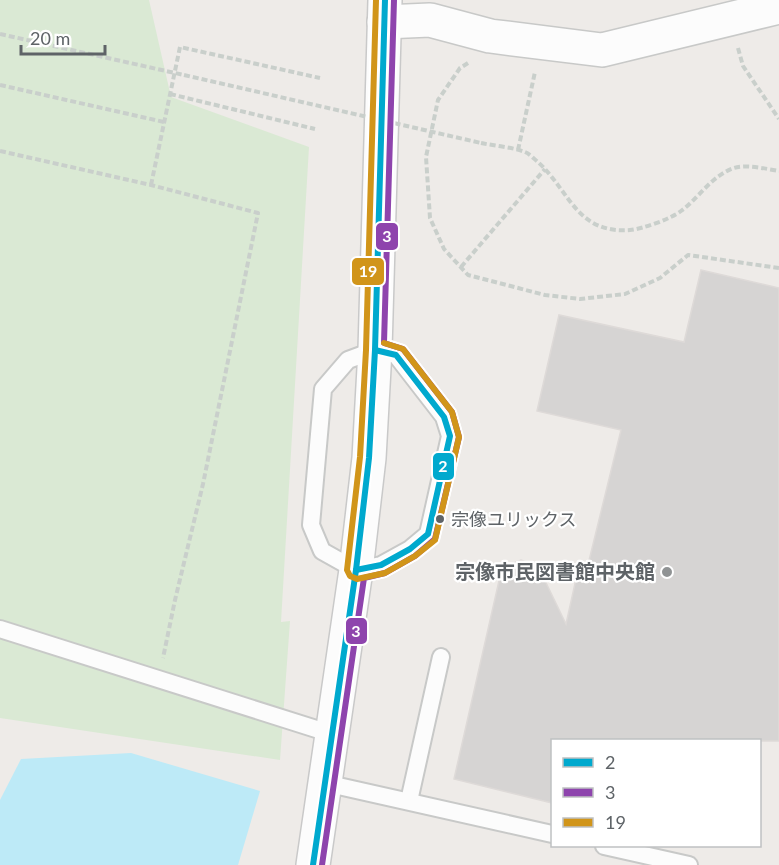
<svg xmlns="http://www.w3.org/2000/svg" width="779" height="865" font-family="Lato,'Noto Sans JP',sans-serif">
<style>
.green{fill:#dae9d4}
.water{fill:#bdeaf7}
.building{fill:#d6d4d3;stroke:#dedad8;stroke-width:1.5}
.lines{fill:none;stroke-linecap:round;stroke-linejoin:round}
.lane-casing{stroke:#c8c9c8;stroke-width:20}
.street-casing{stroke:#c8c9c8;stroke-width:36}
.secondary-casing{stroke:#c9c9c9;stroke-width:36}
.path{stroke:#c9cfcb;stroke-width:4;stroke-dasharray:6 3;stroke-linecap:butt}
.lane{stroke:#fcfcfc;stroke-width:16}
.street{stroke:#fcfcfc;stroke-width:33}
.secondary{stroke:#fcfcfc;stroke-width:33}
.path-bridge{stroke:#c9cfcb;stroke-width:4;stroke-dasharray:6 3;stroke-linecap:butt}
.bus-1-casing{stroke:#fff;stroke-width:10}
.bus-2-casing{stroke:#fff;stroke-width:10}
.bus-3-casing{stroke:#fff;stroke-width:10}
.bus-1{stroke:#00a9ce;stroke-width:6}
.bus-2{stroke:#8e44ad;stroke-width:6}
.bus-3{stroke:#d1951a;stroke-width:6}
.bus-dot{fill:#5e6367;stroke:#fff;stroke-width:2}
.poi-dot{fill:#909394;stroke:#fff;stroke-width:2}
.labels{text-anchor:middle;stroke-width:4.5;stroke-linejoin:round;paint-order:stroke}
.bus-label{font-size:18px;fill:#5e6367;stroke:#fff;text-anchor:start}
.poi-label{font-size:20px;font-weight:bold;fill:#5e6367;stroke:#fff;text-anchor:end}
.line-badge{stroke:#fff;stroke-width:2}
.badge-label{font-size:16px;text-anchor:middle;font-weight:bold;fill:#fff}
</style>
<rect width="100%" height="100%" fill="#eeebe8"/>
<polygon class="green" points="0,0 149,0 171,97 309,147 281,622 290,621 280,760 0,718"/>
<polygon class="water" points="131,753 260,791 238,865 0,865 0,800 21,759"/>
<polygon class="building" points="701,270 779,288 779,741 552,741 552,803 454,779 501,572 509,565 521,560 538,566 566,624 576,579 584,581 621,430 537,411 559,315 684,342"/>
<g class="lines">
<g class="lane-casing">
<g id="lane">
<polygon points="375,350 396,355 444,417 450,436 428,534 410,549 381,565 356,570 322,551 311,525 323,389 348,360"/>
<polyline points="0,629 332,734"/>
<polyline points="325,783 552,834"/>
<polyline points="409,801 441,657"/>
<polyline points="604,846 689,865"/>
</g>
</g>
<g class="street-casing">
<polyline id="street" points="384,22 430,20 490,36 602,50 779,7"/>
</g>
<g class="secondary-casing">
<polyline id="secondary" points="313,865 356,570 369,458 375,350 385,0"/>
</g>
<g class="path">
<polyline points="0,34 184,75"/>
<polyline points="738,48 743,66 779,119"/>
<polyline points="468,63 460,68 438,100 426,157 430,218 444,249 468,275 545,295 580,299 625,294 660,278 688,255 779,268"/>
<polyline points="0,85 164,122"/>
<polyline points="170,94 315,129"/>
<path d="M481,143C495,146 512,147 525,152C530,154 535,160 539,163C570,192 577,234 630,230C642,229 671,219 681,211C699,198 711,176 734,168C747,164 766,169 779,171"/>
<polyline points="518,150 535,72"/>
<polyline points="0,151 151,185 258,213 203,484 175,600 163,658"/>
<polyline points="151,185 180,47 320,78"/>
<polyline points="461,267 545,169"/>
</g>
<use href="#lane" class="lane"/>
<use href="#street" class="street"/>
<use href="#secondary" class="secondary"/>
<polyline class="path-bridge" points="184,75 481,143"/>
<g class="bus-1-casing">
<g id="bus-1">
<polyline points="356,570 381,565 410,549 428,534 450,436 444,417 396,355 375,350"/>
<polyline points="313,865 356,570 369,458 375,350 385,0"/>
</g>
</g>
<g class="bus-2-casing">
<polyline id="bus-2" points="322,865 364,578 385,573 415,556 435,539 459,437 452,412 403,349 384,343 394,0"/>
</g>
<g class="bus-3-casing">
<polyline id="bus-3" points="376,0 366,350 360,457 347,570 350,576 357,579 385,573 415,556 435,540 459,437 452,412 403,349 384,343"/>
</g>
<use href="#bus-1" class="bus-1"/>
<use href="#bus-2" class="bus-2"/>
<use href="#bus-3" class="bus-3"/>
</g>
<circle class="bus-dot" cx="440" cy="519" r="5"/>
<circle class="poi-dot" cx="667" cy="572" r="6"/>
<g class="labels">
<g class="bus-label">
<text x="451" y="526">宗像ユリックス</text>
</g>
<g class="poi-label">
<text x="655" y="579">宗像市民図書館中央館</text>
</g>
</g>
<g class="line-badge">
<rect x="375" y="222" width="24" height="29" rx="6" fill="#8e44ad"/>
<rect x="351" y="257" width="34" height="29" rx="6" fill="#d1951a"/>
<rect x="432" y="452" width="23" height="29" rx="6" fill="#00a9ce"/>
<rect x="345" y="617" width="23" height="28" rx="6" fill="#8e44ad"/>
</g>
<g class="badge-label">
<text x="387" y="242">3</text>
<text x="368" y="277">19</text>
<text x="443" y="472">2</text>
<text x="356" y="637">3</text>
</g>
<rect x="551" y="739" width="210" height="108" fill="#ffffff" stroke="#bfc1c2" stroke-width="1.5"/>
<rect x="563" y="758" width="30" height="9" fill="#00a9ce" stroke="#bfc1c2" stroke-width="1.5"/>
<text x="605" y="769" font-size="18" fill="#5e6367">2</text>
<rect x="563" y="788" width="30" height="9" fill="#8e44ad" stroke="#bfc1c2" stroke-width="1.5"/>
<text x="605" y="799" font-size="18" fill="#5e6367">3</text>
<rect x="563" y="818" width="30" height="9" fill="#d1951a" stroke="#bfc1c2" stroke-width="1.5"/>
<text x="605" y="829" font-size="18" fill="#5e6367">19</text>
<path d="M21 45v9h84v-9" fill="none" stroke="#5e6367" stroke-width="3"/>
<text x="30" y="45" font-size="18" fill="#5e6367" stroke="#ffffff" stroke-width="4.5" paint-order="stroke">20 m</text>
</svg>
